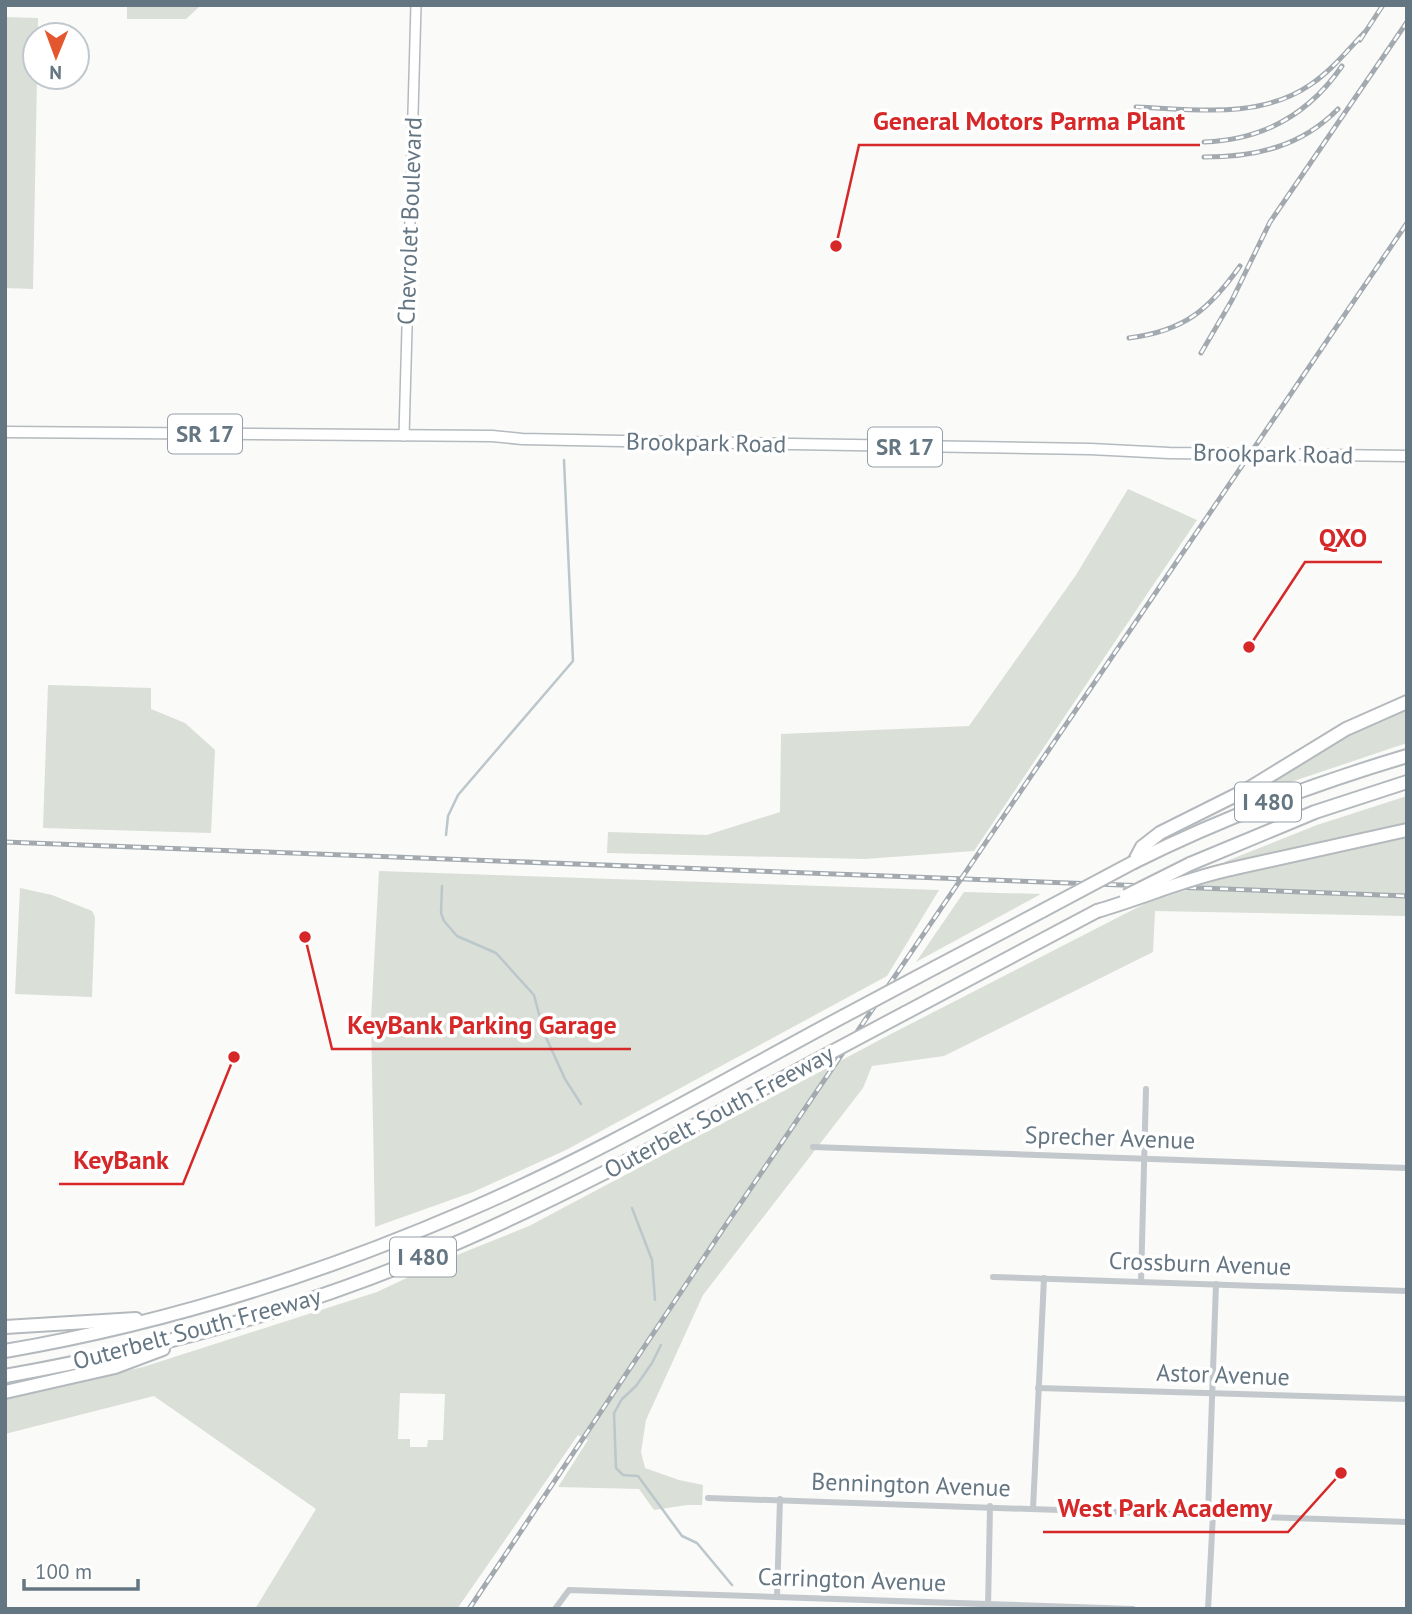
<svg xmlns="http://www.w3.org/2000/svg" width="1412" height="1614" font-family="'PT Sans',sans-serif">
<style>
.green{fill:#dadfd7;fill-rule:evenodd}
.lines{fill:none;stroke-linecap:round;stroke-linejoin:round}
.stream{stroke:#bbc7cb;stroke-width:2.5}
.secondary-casing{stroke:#b3babf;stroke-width:12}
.primary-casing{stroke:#b5babe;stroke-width:13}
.highway-casing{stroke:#b4b9bd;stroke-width:16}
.street{stroke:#c3c8cc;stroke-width:6}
.secondary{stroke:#fff;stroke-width:9}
.primary{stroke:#fff;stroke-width:10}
.highway{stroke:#fff;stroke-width:12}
.rail-casing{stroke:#a2aab0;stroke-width:5}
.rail{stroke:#fff;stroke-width:2.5;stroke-dasharray:8;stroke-linecap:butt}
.highway-bridge-casing{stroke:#b4b9bd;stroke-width:16;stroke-linecap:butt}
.highway-bridge{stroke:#fff;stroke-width:12}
.labels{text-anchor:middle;stroke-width:7;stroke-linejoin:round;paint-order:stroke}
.shield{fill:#fff;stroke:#939fa8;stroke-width:2}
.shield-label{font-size:23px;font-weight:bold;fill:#657683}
.street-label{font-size:24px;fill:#657683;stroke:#fff}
.leader{fill:none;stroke:#d62828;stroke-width:2.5}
.callout-dot{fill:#d62828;stroke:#fff;stroke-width:2.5}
.callout-label{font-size:26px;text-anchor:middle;font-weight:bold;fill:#d62828;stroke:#fff;stroke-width:7;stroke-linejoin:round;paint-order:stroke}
</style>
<rect width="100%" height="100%" fill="#fafaf8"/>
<g class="green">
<polygon points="127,5 201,5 186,19 127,19"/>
<polygon points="5,17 38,18 38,35 35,35 35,77 37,77 33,289 5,288"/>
<polygon points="1128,489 1197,520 974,851 865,859 607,853 608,832 707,835 780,812 781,734 969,726 1076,575"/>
<polygon points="48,685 151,688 151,709 185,723 215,750 211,833 43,828"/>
<polygon points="1407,707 1407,743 1255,794 1253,791 1347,734"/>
<polygon points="1407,796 1407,825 1231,864 1224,862 1317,825"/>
<path d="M1407,838V916L1155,911L1153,952L944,1056L872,1066L863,1088L703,1295L646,1420L641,1452L645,1468L679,1480L703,1485L702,1505H687L654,1510L639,1489L558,1487L588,1440L578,1435L457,1609H255L316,1509L154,1396L5,1434V1398L143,1367L377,1292L447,1259L529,1226L889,1035L1146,903L1234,875ZM400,1393L445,1394L443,1440H428L427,1447H410V1439H398Z"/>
<polygon points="379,871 939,890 887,976 566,1150 473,1192 375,1227 371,1020"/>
<polygon points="20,888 52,895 92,911 95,917 92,997 15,994"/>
<polygon points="964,892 1041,894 916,962"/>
</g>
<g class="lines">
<g class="stream">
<polyline points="446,835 448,816 458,795 573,661 564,460"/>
<polyline points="442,886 441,913 444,921 457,936 496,953 534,995 544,1033 565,1079 581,1104"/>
<polyline points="632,1208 652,1260 655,1300"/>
<polyline points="661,1345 652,1363 636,1386 622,1399 614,1413 616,1468 623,1475 638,1476 682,1536 697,1543 732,1585"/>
</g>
<g class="secondary-casing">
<polyline id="secondary" points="404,436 416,5"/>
</g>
<g class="primary-casing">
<polyline id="primary" points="5,432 492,436 522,439 622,441 1090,449 1169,453 1407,456"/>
</g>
<g class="highway-casing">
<g id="highway">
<polyline points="1134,862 1142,847 1160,833 1248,789 1346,729 1407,702"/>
<path d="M1134,862C1222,818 1313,784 1407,756"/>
<polyline points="1190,864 1315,812 1407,782"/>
<polyline points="1231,869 1407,830"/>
<polyline points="936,967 1042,911"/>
<polyline points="905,1013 1097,911"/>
<polyline points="5,1327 136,1319"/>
<path d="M5,1351C163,1324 318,1275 464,1212C595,1156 719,1083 844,1016"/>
<path d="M5,1376C152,1350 296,1311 433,1253C564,1198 688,1129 813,1062"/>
<polyline points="5,1392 115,1367 163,1349"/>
</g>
</g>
<g class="street">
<polyline points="813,1147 1407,1168"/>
<polyline points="993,1277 1407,1291"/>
<polyline points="1141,1282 1146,1089"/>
<polyline points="1038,1388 1407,1399"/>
<polyline points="708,1498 1407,1522"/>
<polyline points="1033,1509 1044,1278"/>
<polyline points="1208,1514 1216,1284"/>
<polyline points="777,1597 780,1499"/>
<polyline points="555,1609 569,1590 1133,1609"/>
<polyline points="988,1609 990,1506"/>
<polyline points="1208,1609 1213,1514"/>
</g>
<use href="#secondary" class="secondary"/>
<use href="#primary" class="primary"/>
<use href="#highway" class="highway"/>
<g class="rail-casing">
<g id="rail">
<polyline points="1360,40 1383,5"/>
<path d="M1136,107C1194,109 1258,120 1310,85C1331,71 1347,51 1364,33"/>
<path d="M1204,142C1263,140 1309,114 1342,66"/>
<path d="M1204,157C1255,157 1301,147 1338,109"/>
<path d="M1129,338C1184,331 1209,310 1240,266"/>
<polyline points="1201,353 1232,300 1270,222 1407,22"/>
<polyline points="5,842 1407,896"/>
<polyline points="469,1609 721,1232 1407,223"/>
</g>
</g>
<use href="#rail" class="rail"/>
<g class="highway-bridge-casing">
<g id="highway-bridge">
<polyline points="1126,896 1190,864"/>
<polyline points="1042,911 1134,862"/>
<path d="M1097,911C1142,898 1185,879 1231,869"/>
<polyline points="844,1016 936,967"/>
<polyline points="813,1062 905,1013"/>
</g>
</g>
<use href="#highway-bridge" class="highway-bridge"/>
</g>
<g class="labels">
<g class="shield">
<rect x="168" y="414.5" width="74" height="39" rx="5"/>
<rect x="868" y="427.5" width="74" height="39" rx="5"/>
<rect x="1235" y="782.5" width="66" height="39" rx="5"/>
<rect x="390" y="1237.5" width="66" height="39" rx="5"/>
</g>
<g class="shield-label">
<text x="205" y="442">SR 17</text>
<text x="905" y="455">SR 17</text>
<text x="1268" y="810">I 480</text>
<text x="423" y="1265">I 480</text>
</g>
<g class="street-label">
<text transform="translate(410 221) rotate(-88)" y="8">Chevrolet Boulevard</text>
<text transform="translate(706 443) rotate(1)" y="8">Brookpark Road</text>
<text transform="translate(1273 454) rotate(1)" y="8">Brookpark Road</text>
<text transform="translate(719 1112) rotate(-28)" y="8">Outerbelt South Freeway</text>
<text transform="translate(1110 1138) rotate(2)" y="8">Sprecher Avenue</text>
<text transform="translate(1200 1264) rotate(2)" y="8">Crossburn Avenue</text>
<text transform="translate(197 1329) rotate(-15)" y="8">Outerbelt South Freeway</text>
<text transform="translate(1223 1375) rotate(2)" y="8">Astor Avenue</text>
<text transform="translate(911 1485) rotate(2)" y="8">Bennington Avenue</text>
<text transform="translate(852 1580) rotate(2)" y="8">Carrington Avenue</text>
</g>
</g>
<path class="leader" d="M836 246L859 145H1200M1249 647L1305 562H1382M305 937L332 1049H631M234 1057L183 1184H59M1341 1473L1288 1532H1043"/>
<g class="callout-dot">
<circle cx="836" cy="246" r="7"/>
<circle cx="1249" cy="647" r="7"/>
<circle cx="305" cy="937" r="7"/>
<circle cx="234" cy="1057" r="7"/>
<circle cx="1341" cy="1473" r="7"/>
</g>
<g class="callout-label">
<text x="1029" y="130">General Motors Parma Plant</text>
<text x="1343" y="547">QXO</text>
<text x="482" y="1034">KeyBank Parking Garage</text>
<text x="121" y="1169">KeyBank</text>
<text x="1165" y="1517">West Park Academy</text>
</g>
<rect width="1412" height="1614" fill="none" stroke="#657683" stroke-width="14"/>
<g transform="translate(56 56) rotate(181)"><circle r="33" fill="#ffffff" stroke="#c1c8cd" stroke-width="2"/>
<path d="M0-5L12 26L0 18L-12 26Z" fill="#e4572e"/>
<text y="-10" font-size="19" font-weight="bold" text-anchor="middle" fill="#657683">N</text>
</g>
<path d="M24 1579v10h114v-10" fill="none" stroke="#657683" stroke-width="3.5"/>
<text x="35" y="1579" font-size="21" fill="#657683" stroke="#ffffff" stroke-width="5" paint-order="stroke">100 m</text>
</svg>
